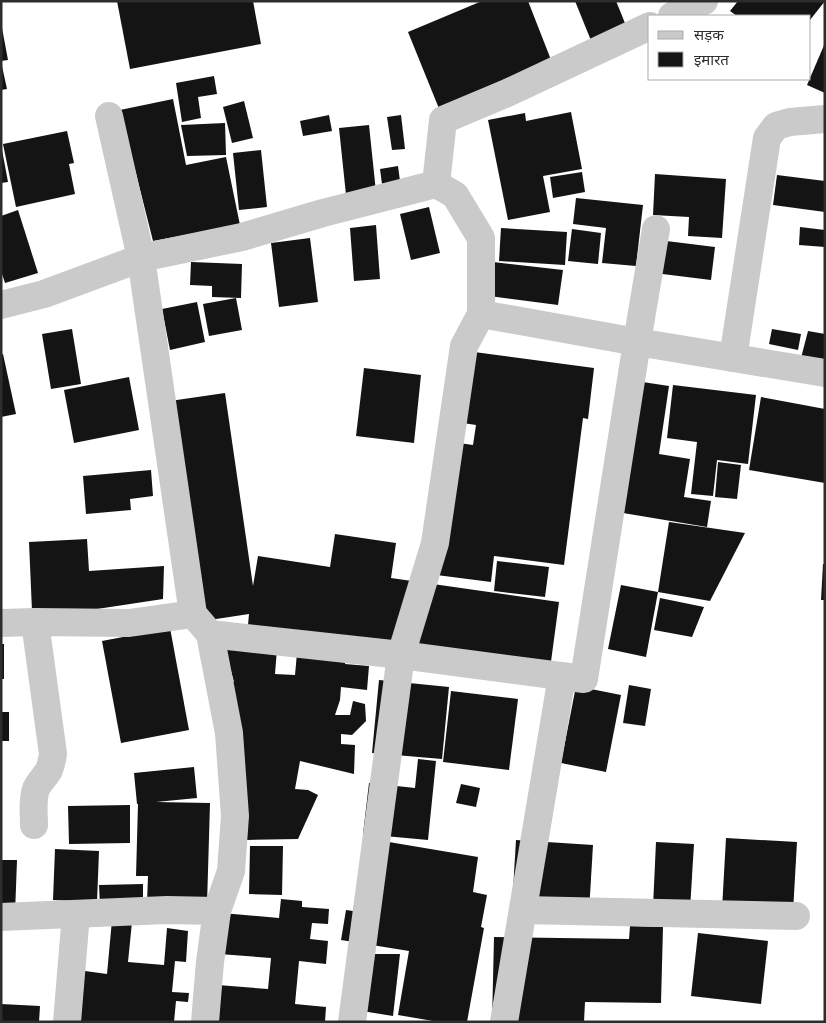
<svg xmlns="http://www.w3.org/2000/svg" width="826" height="1023" font-family="Ubuntu,'Noto Sans Devanagari',sans-serif">
<style>
.building{fill:#141414}
.lines{fill:none;stroke-linecap:round;stroke-linejoin:round}
.street{stroke:#cacaca;stroke-width:28}
</style>
<rect width="100%" height="100%" fill="#fff"/>
<g class="building">
<polygon points="117,1 253,1 261,44 130,69"/>
<polygon points="482,1 528,1 553,65 440,111 408,32"/>
<polygon points="575,1 616,1 627,28 592,43"/>
<polygon points="738,1 825,1 810,20 810,16 737,16 730,11"/>
<polygon points="1,28 2,28 8,60 1,61"/>
<polygon points="825,43 825,93 807,85"/>
<polygon points="1,66 2,66 7,89 1,90"/>
<polygon points="214,76 217,94 198,97 201,118 182,122 176,83"/>
<polygon points="173,99 186,165 226,157 240,225 153,241 120,110"/>
<polygon points="244,101 253,138 232,143 223,107"/>
<polygon points="571,112 582,169 543,176 550,212 508,220 488,120 525,113 526,121"/>
<polygon points="329,115 332,131 303,136 300,121"/>
<polygon points="401,115 405,149 392,150 387,117"/>
<polygon points="225,123 226,155 187,156 181,125"/>
<polygon points="369,125 376,192 346,195 339,128"/>
<polygon points="67,131 74,163 69,164 75,194 16,207 3,144"/>
<polygon points="2,150 8,182 1,183 1,151"/>
<polygon points="261,150 267,207 239,210 233,153"/>
<polygon points="398,166 400,181 382,184 380,169"/>
<polygon points="582,172 585,192 553,198 550,177"/>
<polygon points="655,174 726,179 722,238 688,236 689,217 653,215"/>
<polygon points="777,175 825,181 825,212 773,205"/>
<polygon points="576,198 643,205 636,266 602,263 606,228 573,224"/>
<polygon points="429,207 440,253 411,260 400,214"/>
<polygon points="18,210 38,273 5,283 1,271 1,216"/>
<polygon points="376,225 380,279 354,281 350,228"/>
<polygon points="800,227 825,230 825,247 799,245"/>
<polygon points="501,228 567,232 565,265 499,261"/>
<polygon points="572,229 601,233 598,264 568,261"/>
<polygon points="310,238 318,302 279,307 271,243"/>
<polygon points="642,238 715,247 711,280 638,271"/>
<polygon points="191,262 242,264 241,298 212,297 212,286 190,285"/>
<polygon points="493,262 563,270 558,305 489,296"/>
<polygon points="236,298 242,330 209,336 203,304"/>
<polygon points="197,302 205,342 170,350 162,309"/>
<polygon points="72,329 81,384 51,389 42,334"/>
<polygon points="772,329 801,334 798,350 769,344"/>
<polygon points="808,331 825,334 825,362 801,358"/>
<polygon points="459,350 594,368 588,419 583,418 564,565 494,556 491,582 421,573 445,441 473,445 476,425 450,421"/>
<polygon points="1,354 3,354 16,414 1,417"/>
<polygon points="364,368 421,375 414,443 356,436"/>
<polygon points="129,377 139,430 74,443 64,390"/>
<polygon points="636,381 669,386 659,454 690,459 684,497 711,501 707,527 617,512"/>
<polygon points="673,385 756,395 748,464 717,460 713,496 691,494 697,442 667,438"/>
<polygon points="225,393 253,586 258,556 330,567 335,534 396,543 391,578 559,602 550,669 248,625 249,614 203,621 163,402"/>
<polygon points="761,397 825,409 825,483 749,470"/>
<polygon points="718,462 741,465 737,499 715,497"/>
<polygon points="151,470 153,496 130,499 131,510 86,514 83,476"/>
<polygon points="669,522 745,533 710,601 658,592"/>
<polygon points="87,539 89,571 164,566 163,599 97,609 32,611 29,542"/>
<polygon points="497,561 549,567 545,597 494,591"/>
<polygon points="823,564 825,564 825,600 821,600"/>
<polygon points="621,585 658,592 646,657 608,649"/>
<polygon points="660,598 704,607 692,637 654,630"/>
<polygon points="170,628 189,730 121,743 102,641"/>
<rect x="1" y="644" width="3" height="35"/>
<polygon points="224,645 277,649 275,674 295,675 297,653 346,657 345,664 369,666 367,690 341,687 340,700 335,715 350,715 353,701 365,704 366,721 352,735 341,734 341,744 355,745 354,774 300,761 295,789 308,790 318,795 298,839 247,840 227,679 234,682"/>
<polygon points="379,680 449,687 442,759 372,753"/>
<polygon points="629,685 651,689 645,726 623,723"/>
<polygon points="576,686 621,695 606,772 561,763"/>
<polygon points="451,691 518,699 509,770 443,762"/>
<rect x="1" y="712" width="8" height="29"/>
<polygon points="418,759 436,761 428,840 363,834 369,783 415,788"/>
<polygon points="194,767 197,798 156,802 210,803 207,905 147,903 148,876 136,876 138,804 137,804 134,773"/>
<polygon points="461,784 480,788 476,807 456,803"/>
<polygon points="130,805 130,843 69,844 68,806"/>
<polygon points="365,838 478,857 473,892 487,895 481,927 484,928 467,1022 439,1022 398,1015 409,951 341,940 346,910 353,911"/>
<polygon points="726,838 797,842 793,912 722,909"/>
<polygon points="516,840 593,845 589,912 512,907"/>
<polygon points="656,842 694,844 690,909 653,907"/>
<polygon points="250,846 283,846 282,895 249,894"/>
<polygon points="55,849 99,851 97,902 53,900"/>
<polygon points="1,860 17,860 15,914 1,913"/>
<polygon points="143,884 143,905 100,906 99,885"/>
<polygon points="281,899 302,901 302,907 329,909 328,924 312,923 310,939 328,941 326,964 299,961 295,1004 326,1007 325,1022 215,1022 218,985 268,989 271,958 219,954 222,913 279,918"/>
<polygon points="112,920 132,922 128,962 164,965 167,928 188,931 186,962 175,961 172,992 189,993 188,1002 176,1001 174,1022 74,1022 85,971 107,974"/>
<polygon points="630,926 663,927 661,1003 585,1002 584,1022 492,1022 494,937 629,939"/>
<polygon points="698,933 768,941 761,1004 691,996"/>
<polygon points="371,954 400,954 393,1016 362,1011"/>
<polygon points="1,1004 40,1006 39,1022 1,1022"/>
</g>
<g class="lines">
<g class="street">
<polyline points="672,16 704,1"/>
<polyline points="650,26 505,94 443,120 436,184 323,213 242,237 141,258 193,614 210,634 401,655 584,679 637,342 825,373"/>
<polyline points="436,184 455,195 481,238 481,314 637,342 656,229"/>
<polyline points="1,305 44,294 141,258 109,116"/>
<polyline points="733,358 767,138 776,126 790,122 825,119"/>
<polyline points="1,623 35,622 129,623 193,614"/>
<path d="M34,825C34,814 32,800 36,789C39,782 45,777 49,770C51,765 52,760 53,754L35,622"/>
<polyline points="523,910 796,916"/>
<polyline points="1,917 167,910 217,911"/>
<polyline points="67,1022 76,914"/>
<polyline points="205,1022 210,962 217,911 231,871 235,816 229,733 210,634"/>
<polyline points="352,1022 401,655 435,543 464,346 481,314"/>
<polyline points="504,1022 562,676"/>
</g>
</g>
<rect width="826" height="1023" fill="none" stroke="#2d2d2d" stroke-width="5"/>
<rect x="648" y="15" width="162" height="65" fill="#ffffff" stroke="#ababab"/>
<rect x="658" y="31" width="25" height="8" fill="#cacaca" stroke="#ababab"/>
<text x="694" y="40" font-size="15" fill="#2d2d2d">सड़क</text>
<rect x="658" y="52" width="25" height="15" fill="#141414" stroke="#ababab"/>
<text x="694" y="65" font-size="15" fill="#2d2d2d">इमारत</text>
</svg>
